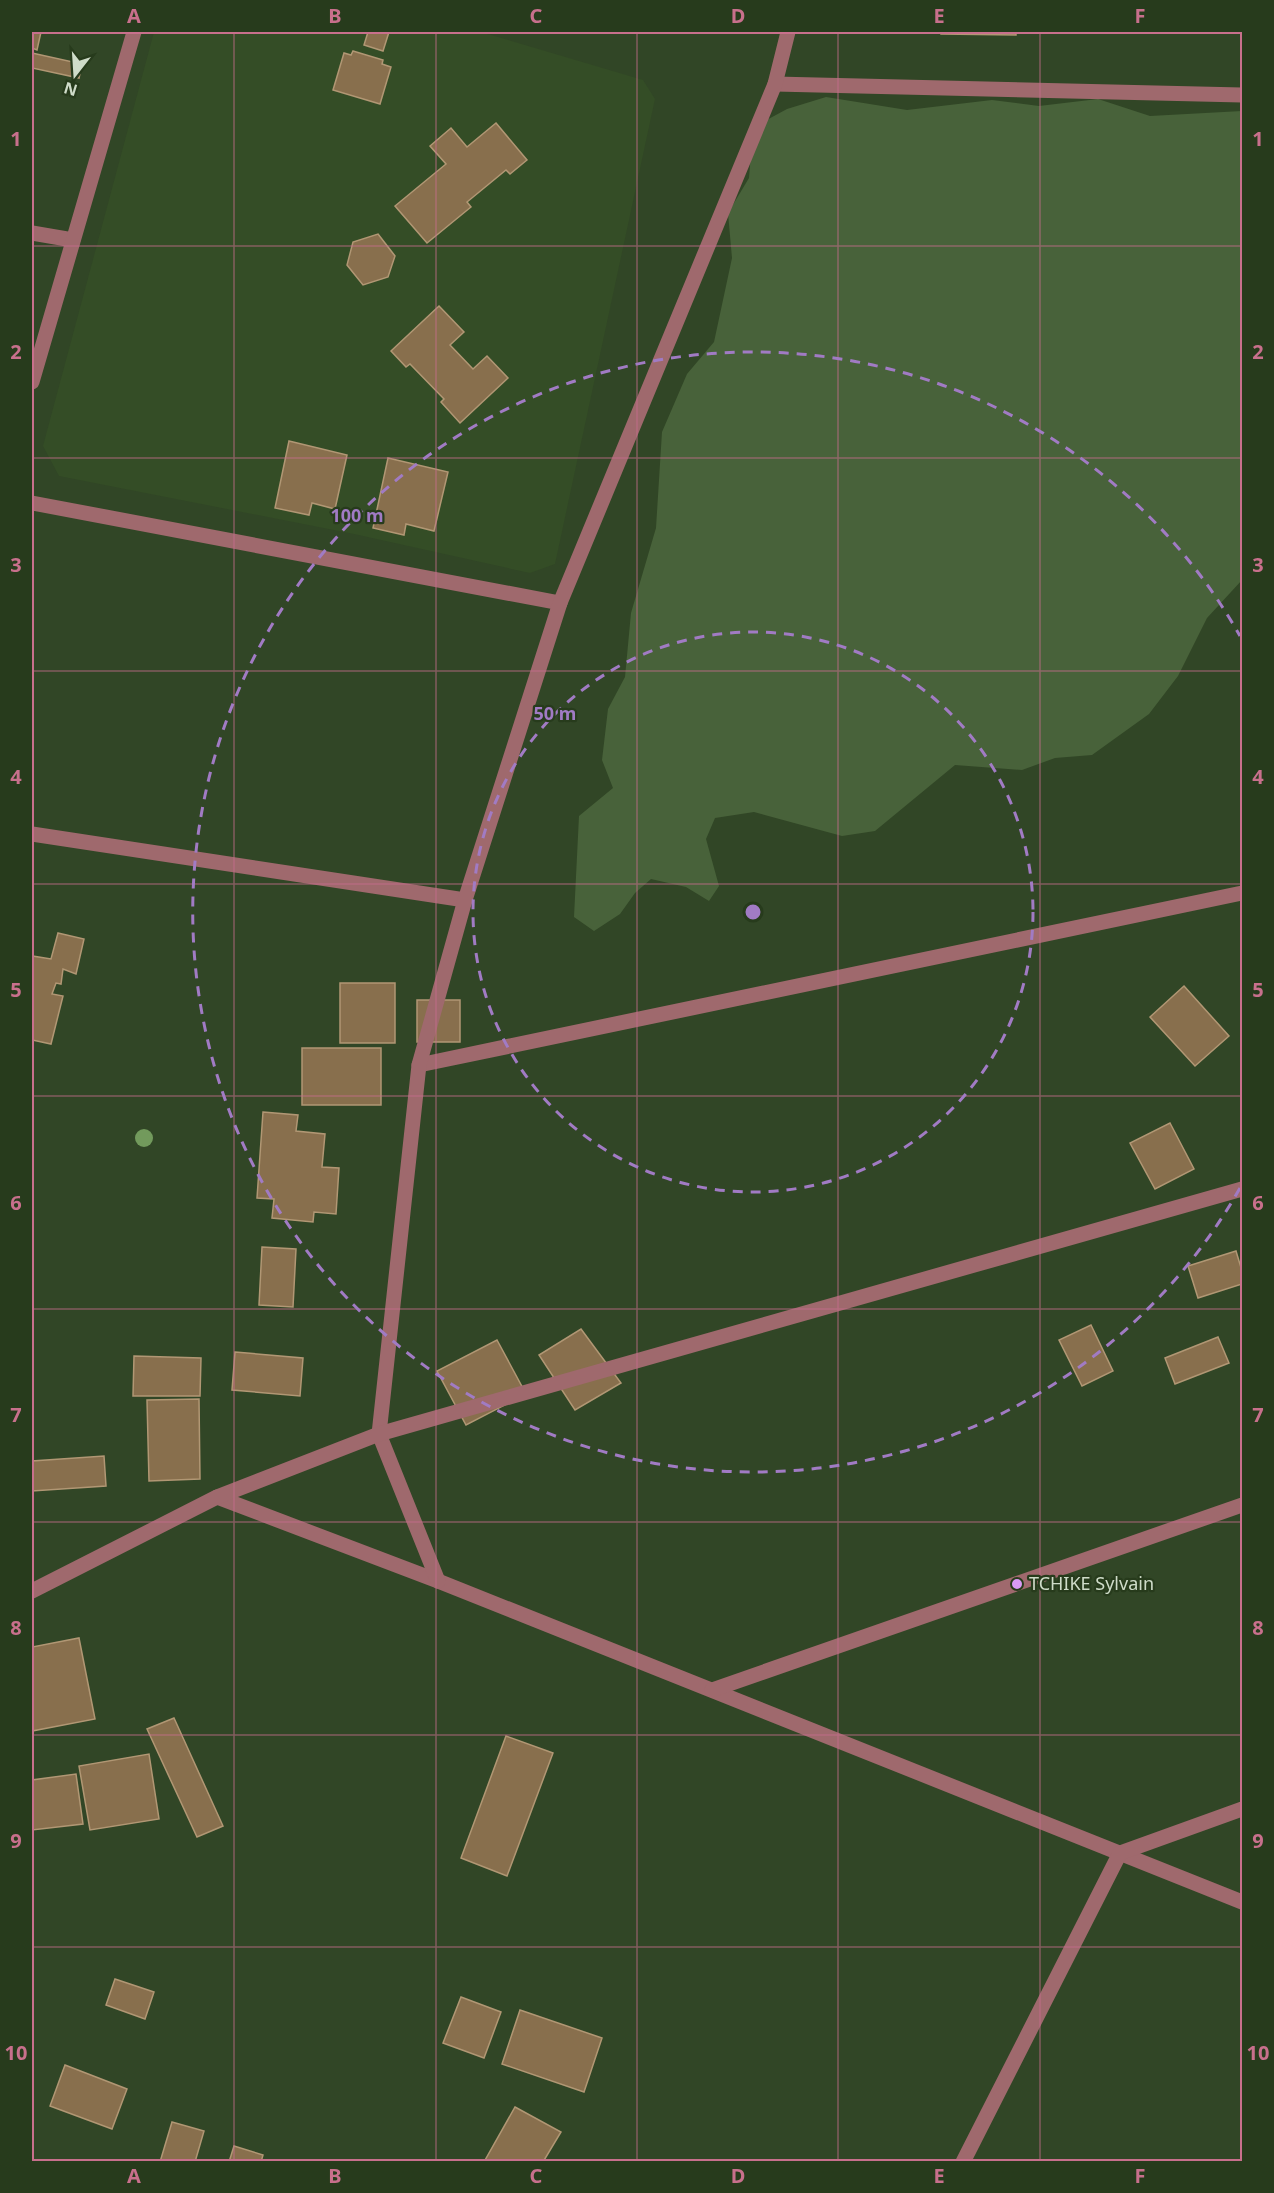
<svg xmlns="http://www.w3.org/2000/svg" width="1274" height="2193" font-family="'Noto Sans',sans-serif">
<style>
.built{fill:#344d26}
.green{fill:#48623a}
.building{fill:#886f4d;stroke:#b19774;stroke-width:1.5}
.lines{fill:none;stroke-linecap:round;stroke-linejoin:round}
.minor{stroke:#9f696d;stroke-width:15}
.tree{fill:#729a5c}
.grid{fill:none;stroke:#c8708c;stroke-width:1.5;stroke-opacity:0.55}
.ring{fill:none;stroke:#a17bc4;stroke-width:3;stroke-dasharray:10 8}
.poi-dot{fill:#da9af6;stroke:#273b1c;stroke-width:2}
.labels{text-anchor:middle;stroke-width:4.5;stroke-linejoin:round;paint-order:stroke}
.poi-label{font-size:18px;fill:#cfdcc9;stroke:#273b1c;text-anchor:start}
.centre{fill:#a17bc4;stroke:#273b1c;stroke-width:3}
.ring-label{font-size:18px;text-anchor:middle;font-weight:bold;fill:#a17bc4;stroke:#273b1c;stroke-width:4.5;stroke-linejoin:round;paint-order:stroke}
.neatline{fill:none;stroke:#c8708c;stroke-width:2}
.grid-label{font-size:20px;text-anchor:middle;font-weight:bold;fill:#c8708c}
</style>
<rect width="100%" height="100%" fill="#314626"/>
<polygon class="built" points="154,32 481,32 643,80 655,99 555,564 530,573 354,534 59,476 43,446"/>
<polygon class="green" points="826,97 907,110 992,100 1039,106 1098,99 1150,116 1242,111 1242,580 1207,618 1178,676 1149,714 1092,755 1055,758 1022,770 955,765 875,831 842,836 754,812 715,818 706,839 719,886 709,901 686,887 651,879 635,893 620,914 594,931 574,917 579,816 613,788 602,760 608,709 625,677 631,613 656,528 662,432 687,374 714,342 732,258 728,213 749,178 751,153 759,124 787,109"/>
<g class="building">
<polygon points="32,32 41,32 37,50 32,48"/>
<polygon points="368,32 389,32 383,51 364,45"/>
<polygon points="941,32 1016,32 1016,35 941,34"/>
<polygon points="353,51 383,60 382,64 391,67 380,104 333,90 344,53 351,55"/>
<polygon points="32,53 82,64 79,78 32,68"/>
<polygon points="496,123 527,160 510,174 506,170 467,202 471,207 427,243 395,206 446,164 430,146 451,128 467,147"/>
<polygon points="378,234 395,256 388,277 363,285 347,265 353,242"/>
<polygon points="439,306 464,332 450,345 473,369 487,356 508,378 460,423 441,402 444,399 410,364 406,367 391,351"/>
<polygon points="289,441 347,455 335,509 312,503 309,515 275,508"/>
<polygon points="388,458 448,472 434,531 406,524 404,535 373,528"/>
<polygon points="58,933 84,939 76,974 63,969 61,984 56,983 52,994 63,996 51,1044 32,1040 32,956 51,959"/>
<rect x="340" y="983" width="55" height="60"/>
<polygon points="1184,986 1229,1036 1195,1066 1150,1017"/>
<rect x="417" y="1000" width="43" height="42"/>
<rect x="302" y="1048" width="79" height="57"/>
<polygon points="263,1112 298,1115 296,1131 325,1134 322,1167 339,1168 336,1214 314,1212 313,1222 272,1218 274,1199 257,1198"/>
<polygon points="1170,1123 1194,1169 1155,1189 1130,1143"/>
<polygon points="262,1247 296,1249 293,1307 259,1305"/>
<polygon points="1236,1251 1242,1271 1242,1284 1198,1298 1188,1266"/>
<polygon points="1091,1325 1113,1371 1082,1386 1059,1340"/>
<polygon points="581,1329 621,1383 575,1410 539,1355"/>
<polygon points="1218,1337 1229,1363 1175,1384 1165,1358"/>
<polygon points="497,1340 526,1394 466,1425 437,1371"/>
<polygon points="235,1352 303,1358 300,1396 232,1390"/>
<polygon points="134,1356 201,1358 200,1396 133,1396"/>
<polygon points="199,1399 200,1479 149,1481 147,1400"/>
<polygon points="104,1456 106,1486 32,1491 32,1461"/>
<polygon points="79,1638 95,1719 32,1731 32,1647"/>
<polygon points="174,1718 223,1826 197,1837 147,1729"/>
<polygon points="506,1736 553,1753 507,1876 461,1858"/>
<polygon points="149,1754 159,1819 90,1830 79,1766"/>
<polygon points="76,1774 83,1824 32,1830 32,1780"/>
<polygon points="115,1979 154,1992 145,2019 106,2005"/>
<polygon points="461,1997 501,2012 484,2058 443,2043"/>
<polygon points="520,2010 602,2038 584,2092 502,2064"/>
<polygon points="65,2065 127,2089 112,2129 50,2106"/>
<polygon points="515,2107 561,2132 543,2162 484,2162"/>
<polygon points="172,2122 204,2131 195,2162 160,2162"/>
<polygon points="234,2146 263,2155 261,2162 229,2162"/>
</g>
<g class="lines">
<g class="minor">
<polyline points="775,84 1242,95"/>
<polyline points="32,233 73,240"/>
<polyline points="32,382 134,32"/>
<polyline points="32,503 560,603"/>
<polyline points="32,834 465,900"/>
<polyline points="419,1065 1242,893"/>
<polyline points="217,1497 438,1581 1242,1902"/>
<polyline points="438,1581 379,1434 419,1065 465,900 560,603 775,84 788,32"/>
<polyline points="32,1591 217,1497 379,1434 1242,1189"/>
<polyline points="712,1690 1242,1505"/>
<polyline points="963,2162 1120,1853 1242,1809"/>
</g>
</g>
<circle class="tree" cx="144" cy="1138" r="9"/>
<path class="grid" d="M234,32V2162M436,32V2162M637,32V2162M838,32V2162M1040,32V2162M32,246H1242M32,458H1242M32,671H1242M32,884H1242M32,1096H1242M32,1309H1242M32,1522H1242M32,1735H1242M32,1947H1242"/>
<g class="ring">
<circle cx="753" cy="912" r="280"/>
<path d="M1240 1188A560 560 0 1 1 1240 636"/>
</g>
<circle class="poi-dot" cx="1017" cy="1584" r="6"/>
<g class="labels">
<g class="poi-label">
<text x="1029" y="1590">TCHIKE Sylvain</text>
</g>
</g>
<circle cx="753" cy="912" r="9" class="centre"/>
<g class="ring-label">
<text x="357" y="522">100 m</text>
<text x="555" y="720">50 m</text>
</g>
<rect width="1274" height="2193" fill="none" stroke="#273b1c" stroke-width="66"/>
<g transform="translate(75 75) rotate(197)" stroke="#273b1c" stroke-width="4.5" paint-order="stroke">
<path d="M0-4.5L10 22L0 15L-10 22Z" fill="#cfdcc9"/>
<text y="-9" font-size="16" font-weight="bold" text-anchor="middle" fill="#cfdcc9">N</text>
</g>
<rect x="33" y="33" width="1208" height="2127" class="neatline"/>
<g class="grid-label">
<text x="134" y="23">A</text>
<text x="335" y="23">B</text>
<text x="536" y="23">C</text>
<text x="738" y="23">D</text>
<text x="939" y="23">E</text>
<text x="1140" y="23">F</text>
<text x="16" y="146">1</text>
<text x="1258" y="146">1</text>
<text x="16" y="359">2</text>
<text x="1258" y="359">2</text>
<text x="16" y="572">3</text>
<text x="1258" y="572">3</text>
<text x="16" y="784">4</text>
<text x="1258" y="784">4</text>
<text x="16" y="997">5</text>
<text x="1258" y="997">5</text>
<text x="16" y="1210">6</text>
<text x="1258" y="1210">6</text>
<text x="16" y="1422">7</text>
<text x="1258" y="1422">7</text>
<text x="16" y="1635">8</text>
<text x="1258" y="1635">8</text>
<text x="16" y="1848">9</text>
<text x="1258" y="1848">9</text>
<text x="16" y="2060">10</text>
<text x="1258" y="2060">10</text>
<text x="134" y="2183">A</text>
<text x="335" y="2183">B</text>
<text x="536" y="2183">C</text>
<text x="738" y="2183">D</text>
<text x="939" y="2183">E</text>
<text x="1140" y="2183">F</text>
</g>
</svg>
